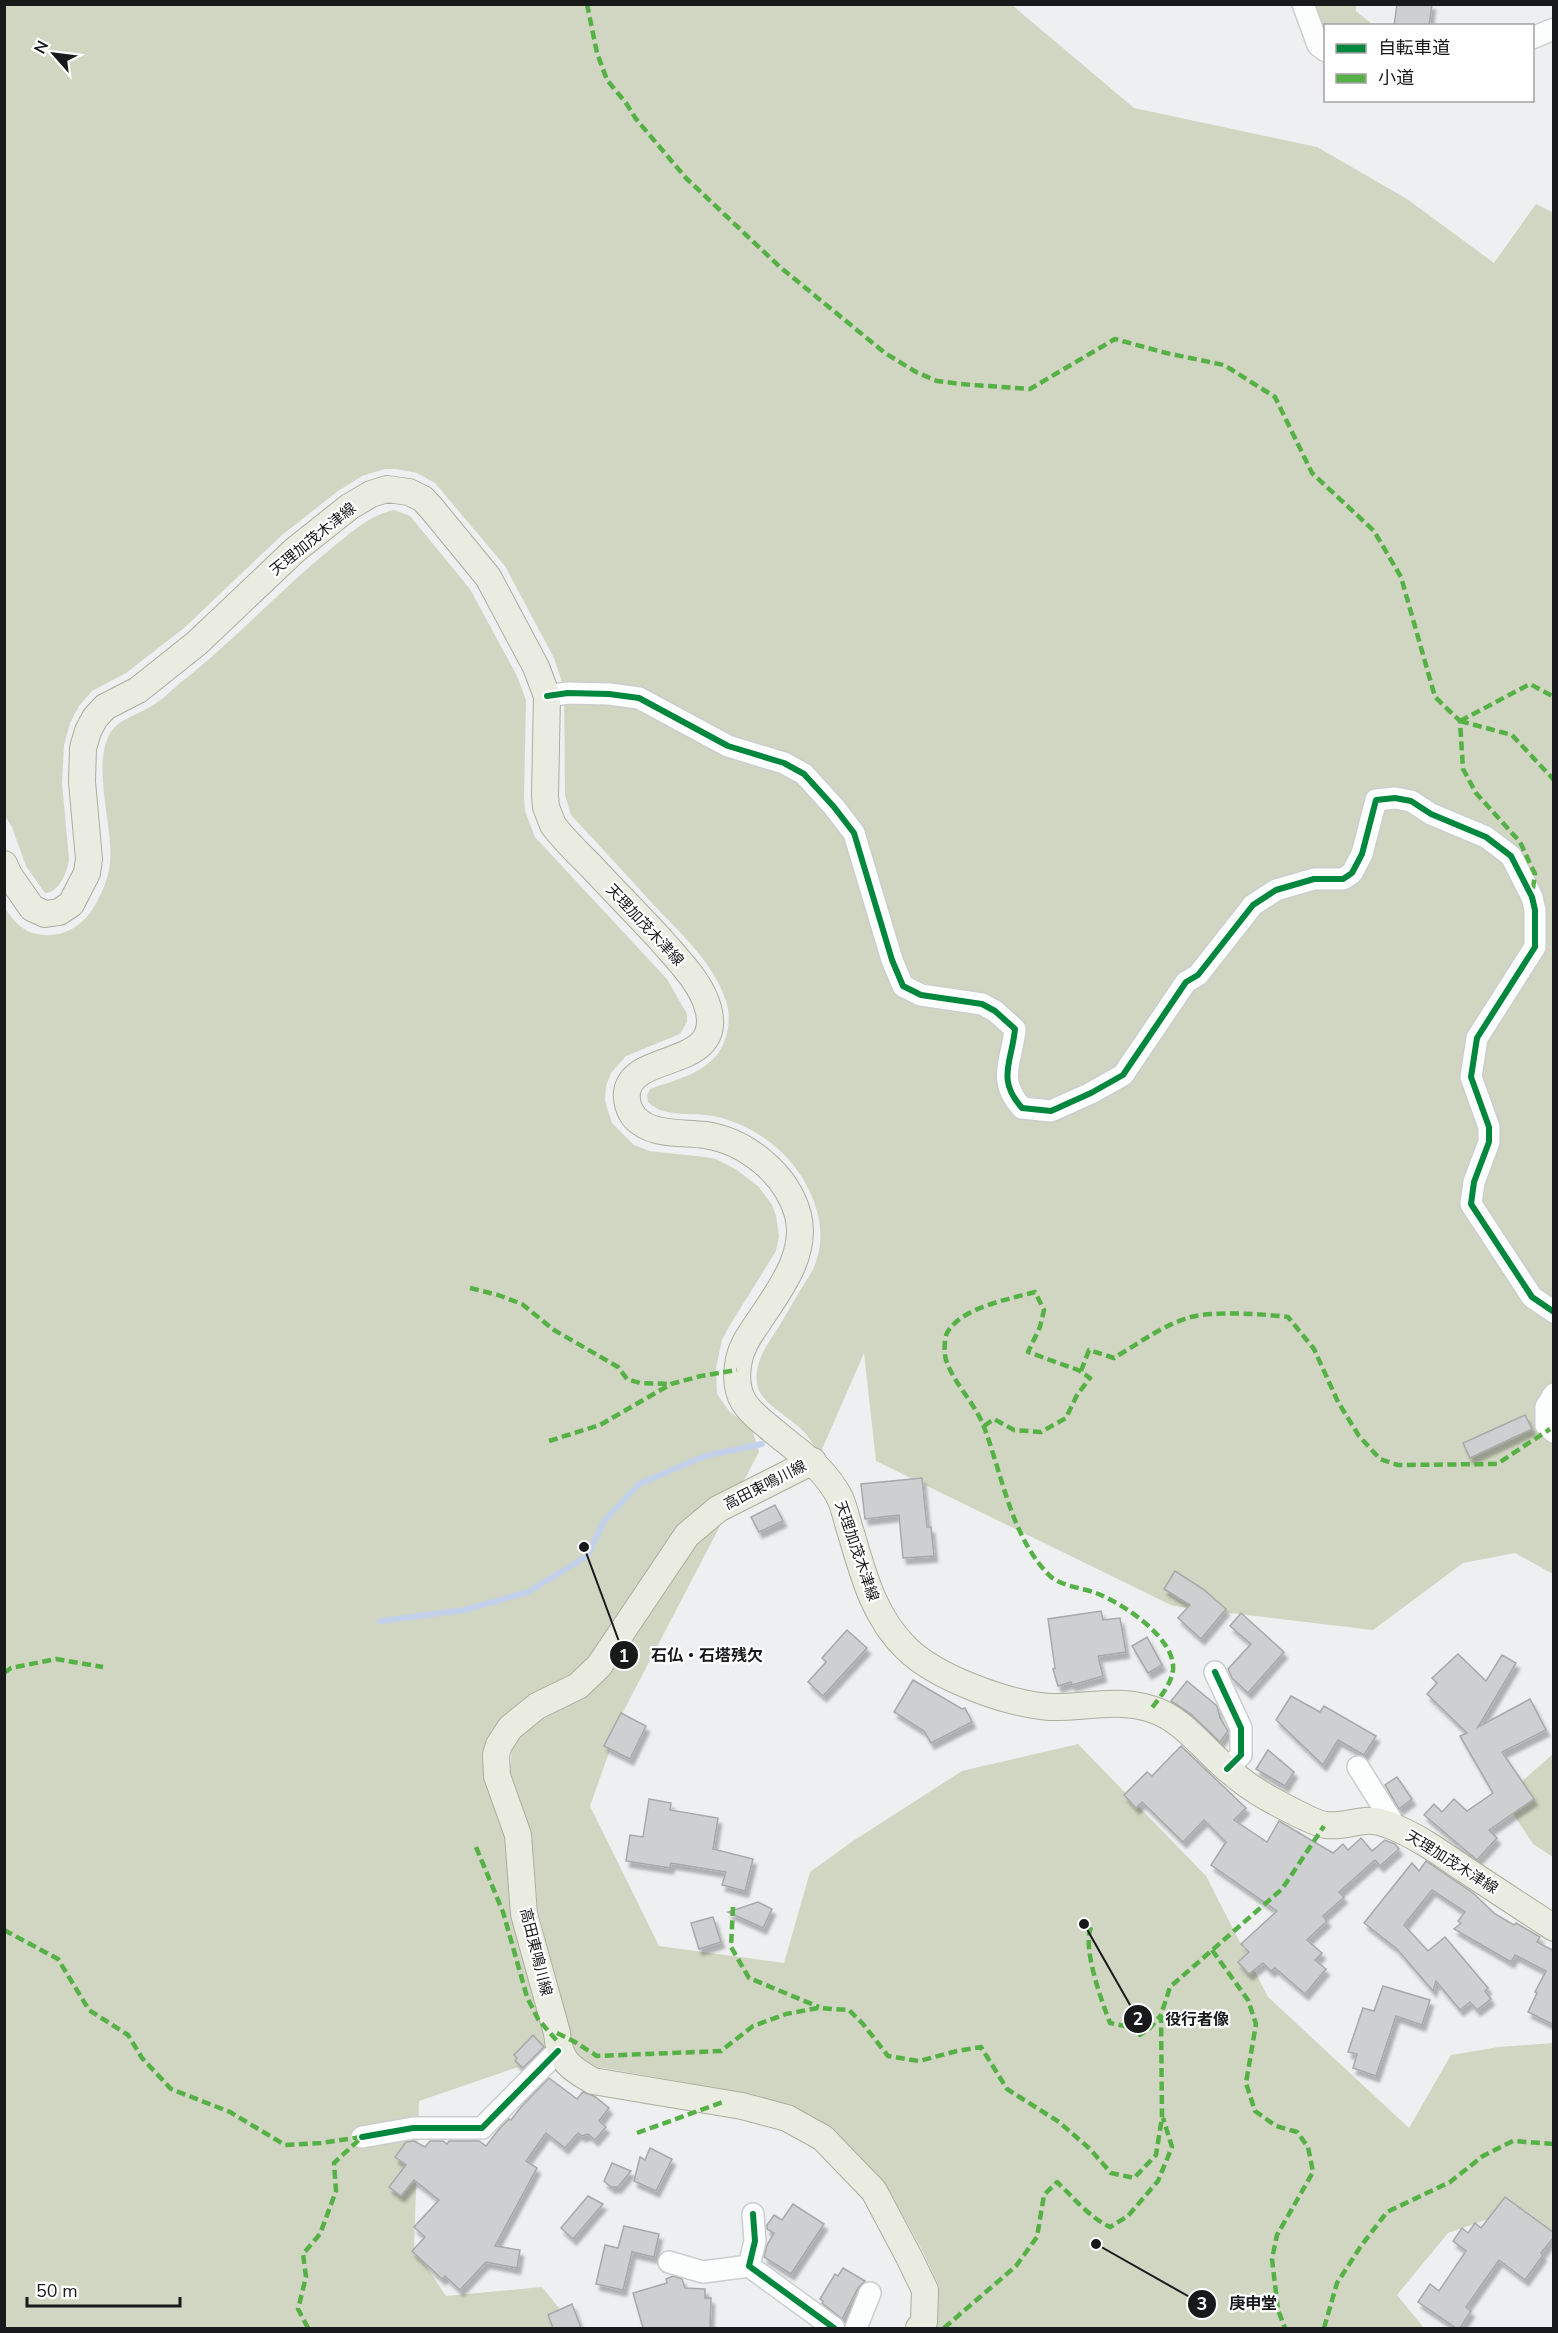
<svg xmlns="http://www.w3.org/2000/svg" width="1558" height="2333" font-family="'Nunito Sans','Noto Sans JP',sans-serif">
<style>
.forest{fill:#d0d6c1}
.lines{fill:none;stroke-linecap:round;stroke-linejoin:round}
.stream{stroke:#c3d1ea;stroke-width:6}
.building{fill:#cdcfd0;stroke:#a7a8aa;stroke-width:1.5;filter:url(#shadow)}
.minor-casing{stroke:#cbcdce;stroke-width:24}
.major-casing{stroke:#aaae9d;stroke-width:28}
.minor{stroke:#fcfdfd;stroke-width:21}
.major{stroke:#eaece2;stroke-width:26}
.quiet{stroke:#55b145;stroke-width:4.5;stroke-dasharray:9 4.5;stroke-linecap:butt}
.cycleway-casing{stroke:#fff;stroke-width:10}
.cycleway{stroke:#00873e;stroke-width:6}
.labels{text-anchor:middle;stroke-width:4.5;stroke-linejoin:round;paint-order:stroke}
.street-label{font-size:15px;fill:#18191b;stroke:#fff}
.leader{fill:none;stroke:#18191b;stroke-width:2}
.callout-dot{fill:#18191b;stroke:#fff;stroke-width:2}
.mark-label{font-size:18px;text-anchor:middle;font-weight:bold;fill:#fff}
.callout-label{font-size:16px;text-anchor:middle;font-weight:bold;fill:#18191b;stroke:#fff;stroke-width:4.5;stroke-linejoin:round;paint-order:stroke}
</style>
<defs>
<filter id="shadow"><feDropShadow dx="3.5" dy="6" stdDeviation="1.5" flood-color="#0004"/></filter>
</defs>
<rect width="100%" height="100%" fill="#edeff1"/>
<g class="forest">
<path d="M5,5H1012L1134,108L1317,147L1407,199L1494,263L1536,204L1554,213L1553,1574L1515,1553L1463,1563L1373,1630L1173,1606L876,1461L864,1353L820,1454C815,1447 810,1439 804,1432C792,1419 763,1404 758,1388C753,1369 762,1352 772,1337C781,1324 789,1309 798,1294C803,1285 810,1276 814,1267C830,1231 814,1189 790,1161C771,1139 741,1121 713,1116C691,1112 664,1118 648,1102L647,1095L650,1089C672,1081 699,1075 715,1057C728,1042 732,1019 726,1001C713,961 679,932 652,903C625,873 598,844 571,815L565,795L564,688L554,658L505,566L435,483L417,473L396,469H385L362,476L338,491L282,535L184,628L126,673L92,691L79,706L70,723L64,745L62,783L69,859C68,871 59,893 45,893L26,866L12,827L5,816Z"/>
<polygon points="1309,5 1356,5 1356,11 1373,25 1326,26 1325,44"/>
<path d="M394,510L410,516L470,589L517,676L526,700L524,796L525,811L535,837L667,979L687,1014V1022L680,1034L626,1056L611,1073L606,1086L605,1101L612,1123L634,1145L649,1151L705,1157L716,1159L737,1170L759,1187L772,1205L776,1216L779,1236L776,1251L730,1325L722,1340L716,1368L717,1394L730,1412L752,1429L759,1452L742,1484L590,1658L571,1676L501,1719L493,1729L484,1753L485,1778L506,1838L545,2036L547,2057L419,2101L414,2248L446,2296L542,2287L575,2328H5L4,907C15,922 23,933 43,935C61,937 79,928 90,913C100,898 108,881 110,863C114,827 89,760 113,729C121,719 137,715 148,708C160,702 170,692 180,683C234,641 280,590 333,547C352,532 370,515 394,510Z"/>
<path d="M721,1524L624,1710L590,1806L659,1946L784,1963L810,1872L853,1841L962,1771L1078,1744L1206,1876L1268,1997L1409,2128L1451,2055L1499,2047L1553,2043V2242L1544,2233L1497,2216L1448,2233L1397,2295L1424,2328H936L939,2287L922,2250L885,2183L831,2127L792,2105L745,2093L598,2067C579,2057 572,2053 570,2031L538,1911L531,1832L510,1772L512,1750L520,1737L544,1718L585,1697L609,1675L697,1544Z"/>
<polygon points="1553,1754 1553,1857 1533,1844 1503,1798"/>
</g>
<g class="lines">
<polyline class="stream" points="380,1621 464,1610 528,1592 587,1556 604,1521 639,1484 705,1456 762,1444"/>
</g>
<g class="building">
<polygon points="1397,4 1432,4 1429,26 1394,26"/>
<polygon points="1525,1415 1532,1429 1470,1458 1463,1443"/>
<polygon points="922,1478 927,1527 931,1527 934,1556 903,1558 899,1515 865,1519 861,1484"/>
<polygon points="775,1505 783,1521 759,1532 751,1517"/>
<polygon points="1175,1571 1203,1589 1226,1609 1201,1639 1178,1618 1190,1605 1164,1589"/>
<polygon points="1101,1611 1103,1620 1120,1618 1126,1652 1098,1656 1103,1676 1072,1685 1071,1682 1058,1686 1053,1669 1055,1668 1048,1619"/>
<polygon points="1241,1613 1284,1652 1248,1693 1232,1678 1228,1669 1251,1644 1230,1626"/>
<polygon points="847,1630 867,1648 823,1696 808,1682 826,1662 822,1658"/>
<polygon points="1147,1637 1162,1665 1148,1673 1132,1646"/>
<polygon points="1458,1654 1486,1681 1502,1655 1516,1663 1478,1727 1530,1699 1546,1730 1502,1752 1534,1799 1489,1830 1497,1838 1477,1860 1424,1815 1434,1804 1442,1812 1454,1799 1467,1811 1493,1793 1460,1736 1467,1733 1427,1694 1437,1683 1432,1678"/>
<polygon points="913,1680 962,1709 965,1708 972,1722 931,1743 924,1731 894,1712"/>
<polygon points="1187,1681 1217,1706 1220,1718 1228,1731 1220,1742 1191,1714 1171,1701"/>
<polygon points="1291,1696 1320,1712 1324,1706 1376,1736 1364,1755 1338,1740 1323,1765 1276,1720"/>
<polygon points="621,1713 646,1726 630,1759 604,1746"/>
<polygon points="1181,1746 1246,1808 1234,1820 1267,1842 1279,1821 1333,1853 1343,1844 1348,1850 1361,1838 1372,1851 1385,1840 1395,1844 1399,1849 1380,1866 1375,1860 1339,1892 1344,1897 1323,1916 1327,1921 1307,1940 1322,1953 1315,1960 1326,1969 1305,1994 1275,1968 1271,1971 1263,1963 1249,1974 1238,1962 1249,1952 1241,1944 1277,1911 1211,1865 1226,1842 1204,1820 1183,1842 1142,1802 1136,1808 1124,1795 1147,1772 1152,1776"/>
<polygon points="1268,1750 1294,1772 1285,1786 1256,1769"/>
<polygon points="1397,1777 1412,1799 1399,1809 1385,1785"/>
<polygon points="649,1799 671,1803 670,1810 718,1818 713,1849 753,1859 745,1891 722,1885 726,1872 671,1863 670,1868 626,1861 630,1835 643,1837"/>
<polygon points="1426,1861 1473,1893 1495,1914 1514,1925 1516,1923 1540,1937 1537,1942 1554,1951 1554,2025 1528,2012 1537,1993 1535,1992 1546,1971 1515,1955 1511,1962 1454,1929 1461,1923 1458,1921 1465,1912 1432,1890 1404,1925 1428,1951 1445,1937 1488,1988 1485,1991 1491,1999 1477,2010 1470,2002 1460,2010 1436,1981 1433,1991 1397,1949 1364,1923 1412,1863 1419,1871"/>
<polygon points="758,1902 772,1909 763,1928 728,1912"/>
<polygon points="713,1917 721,1942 699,1949 691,1923"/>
<polygon points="1383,1986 1430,2000 1422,2025 1396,2016 1376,2076 1353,2068 1357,2054 1348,2052 1363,2008 1374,2011"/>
<polygon points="533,2035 544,2047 523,2068 515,2061 517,2058 514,2055"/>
<polygon points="549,2078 577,2099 583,2092 594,2096 609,2108 599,2121 606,2127 595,2140 588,2134 582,2136 578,2133 565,2148 546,2133 526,2161 537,2168 495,2246 520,2250 517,2268 486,2262 460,2290 445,2276 442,2279 412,2251 425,2237 414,2227 439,2200 414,2180 401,2196 389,2187 406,2165 395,2157 406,2142 414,2141 425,2147 430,2141 443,2141 447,2144 449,2141 479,2141 486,2146 500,2128 509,2119 511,2120 521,2107"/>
<polygon points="650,2148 672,2159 656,2191 634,2181 640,2157 645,2160"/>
<polygon points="612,2163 631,2171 618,2187 611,2187 604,2181"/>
<polygon points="588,2196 603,2204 573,2239 561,2228"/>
<polygon points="1505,2197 1554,2233 1554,2237 1541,2253 1543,2255 1525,2280 1499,2260 1466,2307 1471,2311 1460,2328 1456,2328 1418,2302 1430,2284 1439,2291 1466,2251 1453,2241 1462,2228 1468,2233 1475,2223 1481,2228"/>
<polygon points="793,2204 824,2224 791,2274 764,2257 767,2245 774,2233 767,2229 767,2225 774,2215 782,2220"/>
<polygon points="624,2226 659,2234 654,2257 632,2252 623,2290 596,2284 605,2245 618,2248"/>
<polygon points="843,2268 865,2281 858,2288 842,2319 822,2303 823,2301 820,2299 835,2274 838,2276"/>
<polygon points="673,2276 682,2279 685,2288 705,2289 705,2298 711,2298 710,2328 643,2328 633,2293 667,2283 666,2279"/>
<polygon points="572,2304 581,2328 553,2328 548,2315"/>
</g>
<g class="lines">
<g class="minor-casing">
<g id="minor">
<polyline points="1303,4 1318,45 1326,51"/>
<polyline points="1532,38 1554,29"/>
<path d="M547,696L568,693L609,694L639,698L728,746L784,763L804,774L834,807L854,833L892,960L903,986L921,995L982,1004L995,1011L1015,1029C1012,1062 996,1079 1022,1108L1051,1111L1091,1093L1123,1075L1186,982L1198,975L1253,905L1276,890L1314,879H1343L1352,873L1362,854L1376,800L1395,798L1411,801L1431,814L1486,837L1511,856L1532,897L1535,910V947L1477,1038L1471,1077L1489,1127V1142L1474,1182L1471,1204L1532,1297L1554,1312"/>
<polyline points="1554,1394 1546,1407 1546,1425 1554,1432"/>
<polyline points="1215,1672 1241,1728 1241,1755 1227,1769"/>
<polyline points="1358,1767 1397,1829"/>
<polyline points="362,2137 413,2128 482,2128 558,2051"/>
<polyline points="753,2214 755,2241 749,2266 834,2328"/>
<polyline points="669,2262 703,2272 749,2266"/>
<polyline points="856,2328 870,2293"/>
</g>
</g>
<g class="major-casing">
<g id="major">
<path d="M4,864L9,875L32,908L45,914L59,912L71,904L87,873L89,859L82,782L83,748L88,731L95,718L105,707L138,690L197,643L295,550L349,507L371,494L387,489L409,492L423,499L433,510L488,577L536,667L547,696L545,796L546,807L553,825C564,840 578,853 591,866C614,891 638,915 661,940C678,960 701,982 708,1008C725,1070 633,1051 627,1092C626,1101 629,1111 635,1118C652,1136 682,1132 705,1135C746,1141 787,1174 798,1215C808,1255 778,1292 757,1324C748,1337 740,1349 738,1365C733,1402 751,1412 776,1433C801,1454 824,1467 840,1498C845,1509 847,1522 851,1533C863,1574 874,1617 906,1648C936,1678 1008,1704 1050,1707C1083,1708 1118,1698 1151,1709C1181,1718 1200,1745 1223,1765C1236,1777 1252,1789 1268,1798C1279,1804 1315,1824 1326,1825C1350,1828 1363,1814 1389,1825C1415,1835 1438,1851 1461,1867C1492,1887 1523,1908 1554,1928"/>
<path d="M813,1461L718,1509L687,1535L599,1666L578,1686L537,1706L510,1728L499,1745L496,1755L497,1776L518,1835L524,1914L557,2033C559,2061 570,2068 593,2081L742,2106L787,2118L823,2138L874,2191L909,2257L925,2290L924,2322L919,2328"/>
</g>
</g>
<use href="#minor" class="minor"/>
<use href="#major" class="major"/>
<g class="quiet">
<polyline points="587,4 597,53 607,80 626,103 636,119 686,178 780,267 885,353 916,372 937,381 961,384 1030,389 1115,339 1166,353 1224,365 1275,397 1312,473 1374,531 1401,577 1435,697 1460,721 1463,769 1476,793 1520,842 1535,874 1532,895"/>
<polyline points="1460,721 1512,735 1554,780"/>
<polyline points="1460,721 1530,684 1554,697"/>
<polyline points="470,1288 498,1295 522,1304 554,1330 618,1367 627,1379 640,1383 671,1384"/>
<path d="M1081,1371L1089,1350L1114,1358C1139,1343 1163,1325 1191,1317C1213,1311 1265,1314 1288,1317L1314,1349L1338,1402L1359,1436L1380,1459L1398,1465L1497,1464L1550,1429"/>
<path d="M984,1426L994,1419L1014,1430L1041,1432L1066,1418L1077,1395L1090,1378L1078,1370L1028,1352L1040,1327L1044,1310L1035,1292C1009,1299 960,1308 947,1333C944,1339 944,1354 946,1360C954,1384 975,1403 984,1427C1003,1477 1011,1537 1050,1576C1061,1586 1082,1588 1096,1593C1122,1603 1176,1638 1173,1670C1171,1685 1160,1697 1151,1709"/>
<polyline points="549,1441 600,1425 671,1384 701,1376 737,1370"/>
<polyline points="4,1673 11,1668 56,1659 103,1667"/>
<polyline points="476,1847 503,1912 527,1997 538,2019 557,2041"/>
<polyline points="733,1907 731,1947 749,1978 819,2007"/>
<path d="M1091,1927C1082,1948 1102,2002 1110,2023L1125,2026L1137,2024L1140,2035L1150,2028L1161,2015"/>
<polyline points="4,1930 58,1959 89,2010 128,2035 142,2058 171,2089 230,2112 285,2145 321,2143 362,2137"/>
<polyline points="1212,1950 1248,2000 1256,2024 1246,2083 1255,2111 1276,2126 1297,2132 1308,2147 1313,2172 1277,2235 1272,2259 1278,2310 1285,2328"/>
<polyline points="557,2033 575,2042 597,2056 721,2051 753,2026 786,2014 818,2008 849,2010 863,2024 888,2056 919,2061 957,2051 981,2047 1007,2089 1059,2122 1090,2149 1111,2173 1134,2178 1156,2155 1162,2117 1161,2015 1170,1987 1282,1889 1324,1826"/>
<polyline points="637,2133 723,2102"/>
<polyline points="308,2328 298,2309 306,2277 303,2254 320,2234 336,2191 334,2163 362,2137"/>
<path d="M944,2328L1016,2266L1037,2237L1044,2195L1057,2182C1074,2198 1089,2217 1110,2227L1128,2216L1158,2181L1172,2147L1163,2118"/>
<polyline points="1324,2328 1337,2283 1361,2246 1387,2212 1450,2182 1483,2156 1513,2141 1554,2144"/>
</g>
<g class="cycleway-casing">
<g id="cycleway">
<path d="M547,696L568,693L609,694L639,698L728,746L784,763L804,774L834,807L854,833L892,960L903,986L921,995L982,1004L995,1011L1015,1029C1012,1062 996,1079 1022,1108L1051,1111L1091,1093L1123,1075L1186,982L1198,975L1253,905L1276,890L1314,879H1343L1352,873L1362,854L1376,800L1395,798L1411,801L1431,814L1486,837L1511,856L1532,897L1535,910V947L1477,1038L1471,1077L1489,1127V1142L1474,1182L1471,1204L1532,1297L1554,1312"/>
<polyline points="1215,1672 1241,1728 1241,1755 1227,1769"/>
<polyline points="362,2137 413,2128 482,2128 558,2051"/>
<polyline points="753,2214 755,2241 749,2266 834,2328"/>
</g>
</g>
<use href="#cycleway" class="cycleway"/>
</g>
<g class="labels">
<g class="street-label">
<text transform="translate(313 539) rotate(-39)" y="5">天理加茂木津線</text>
<text transform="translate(645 925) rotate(47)" y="5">天理加茂木津線</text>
<text transform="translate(765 1485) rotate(-27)" y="5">高田東鳴川線</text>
<text transform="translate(857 1551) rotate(71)" y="5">天理加茂木津線</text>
<text transform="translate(1452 1862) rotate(32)" y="5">天理加茂木津線</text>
<text transform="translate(536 1952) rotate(76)" y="5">高田東鳴川線</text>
</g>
</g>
<path class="leader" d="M584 1547L624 1655M1084 1924L1138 2019M1096 2244L1202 2304"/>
<g class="callout-dot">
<circle cx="584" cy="1547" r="6"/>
<circle cx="1084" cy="1924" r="6"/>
<circle cx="1096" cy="2244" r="6"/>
<circle cx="624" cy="1655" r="15"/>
<circle cx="1138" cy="2019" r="15"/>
<circle cx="1202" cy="2304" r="15"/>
</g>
<g class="mark-label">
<text x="624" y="1662">1</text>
<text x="1138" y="2025">2</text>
<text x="1202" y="2310">3</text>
</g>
<g class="callout-label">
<text x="707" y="1661">石仏・石塔残欠</text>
<text x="1197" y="2025">役行者像</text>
<text x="1253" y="2309">庚申堂</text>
</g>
<rect width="1558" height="2333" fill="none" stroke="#18191b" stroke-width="12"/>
<rect x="1324" y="24" width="210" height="78" fill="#ffffff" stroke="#a3a3a4" stroke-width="1.5"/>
<rect x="1336" y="44" width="30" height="9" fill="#00873e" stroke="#a3a3a4" stroke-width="1.5"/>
<text x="1378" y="54" font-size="18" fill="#18191b">自転車道</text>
<rect x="1336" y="74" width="30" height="9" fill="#55b145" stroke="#a3a3a4" stroke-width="1.5"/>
<text x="1378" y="84" font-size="18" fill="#18191b">小道</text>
<g transform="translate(54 54) rotate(298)" stroke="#ffffff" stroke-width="4.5" paint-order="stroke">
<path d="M0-4.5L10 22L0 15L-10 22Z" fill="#18191b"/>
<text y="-9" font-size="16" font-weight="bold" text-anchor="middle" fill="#18191b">N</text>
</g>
<path d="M27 2297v9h153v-9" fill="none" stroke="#18191b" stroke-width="3"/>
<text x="36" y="2297" font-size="18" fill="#18191b" stroke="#ffffff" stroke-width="4.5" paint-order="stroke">50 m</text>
</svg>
